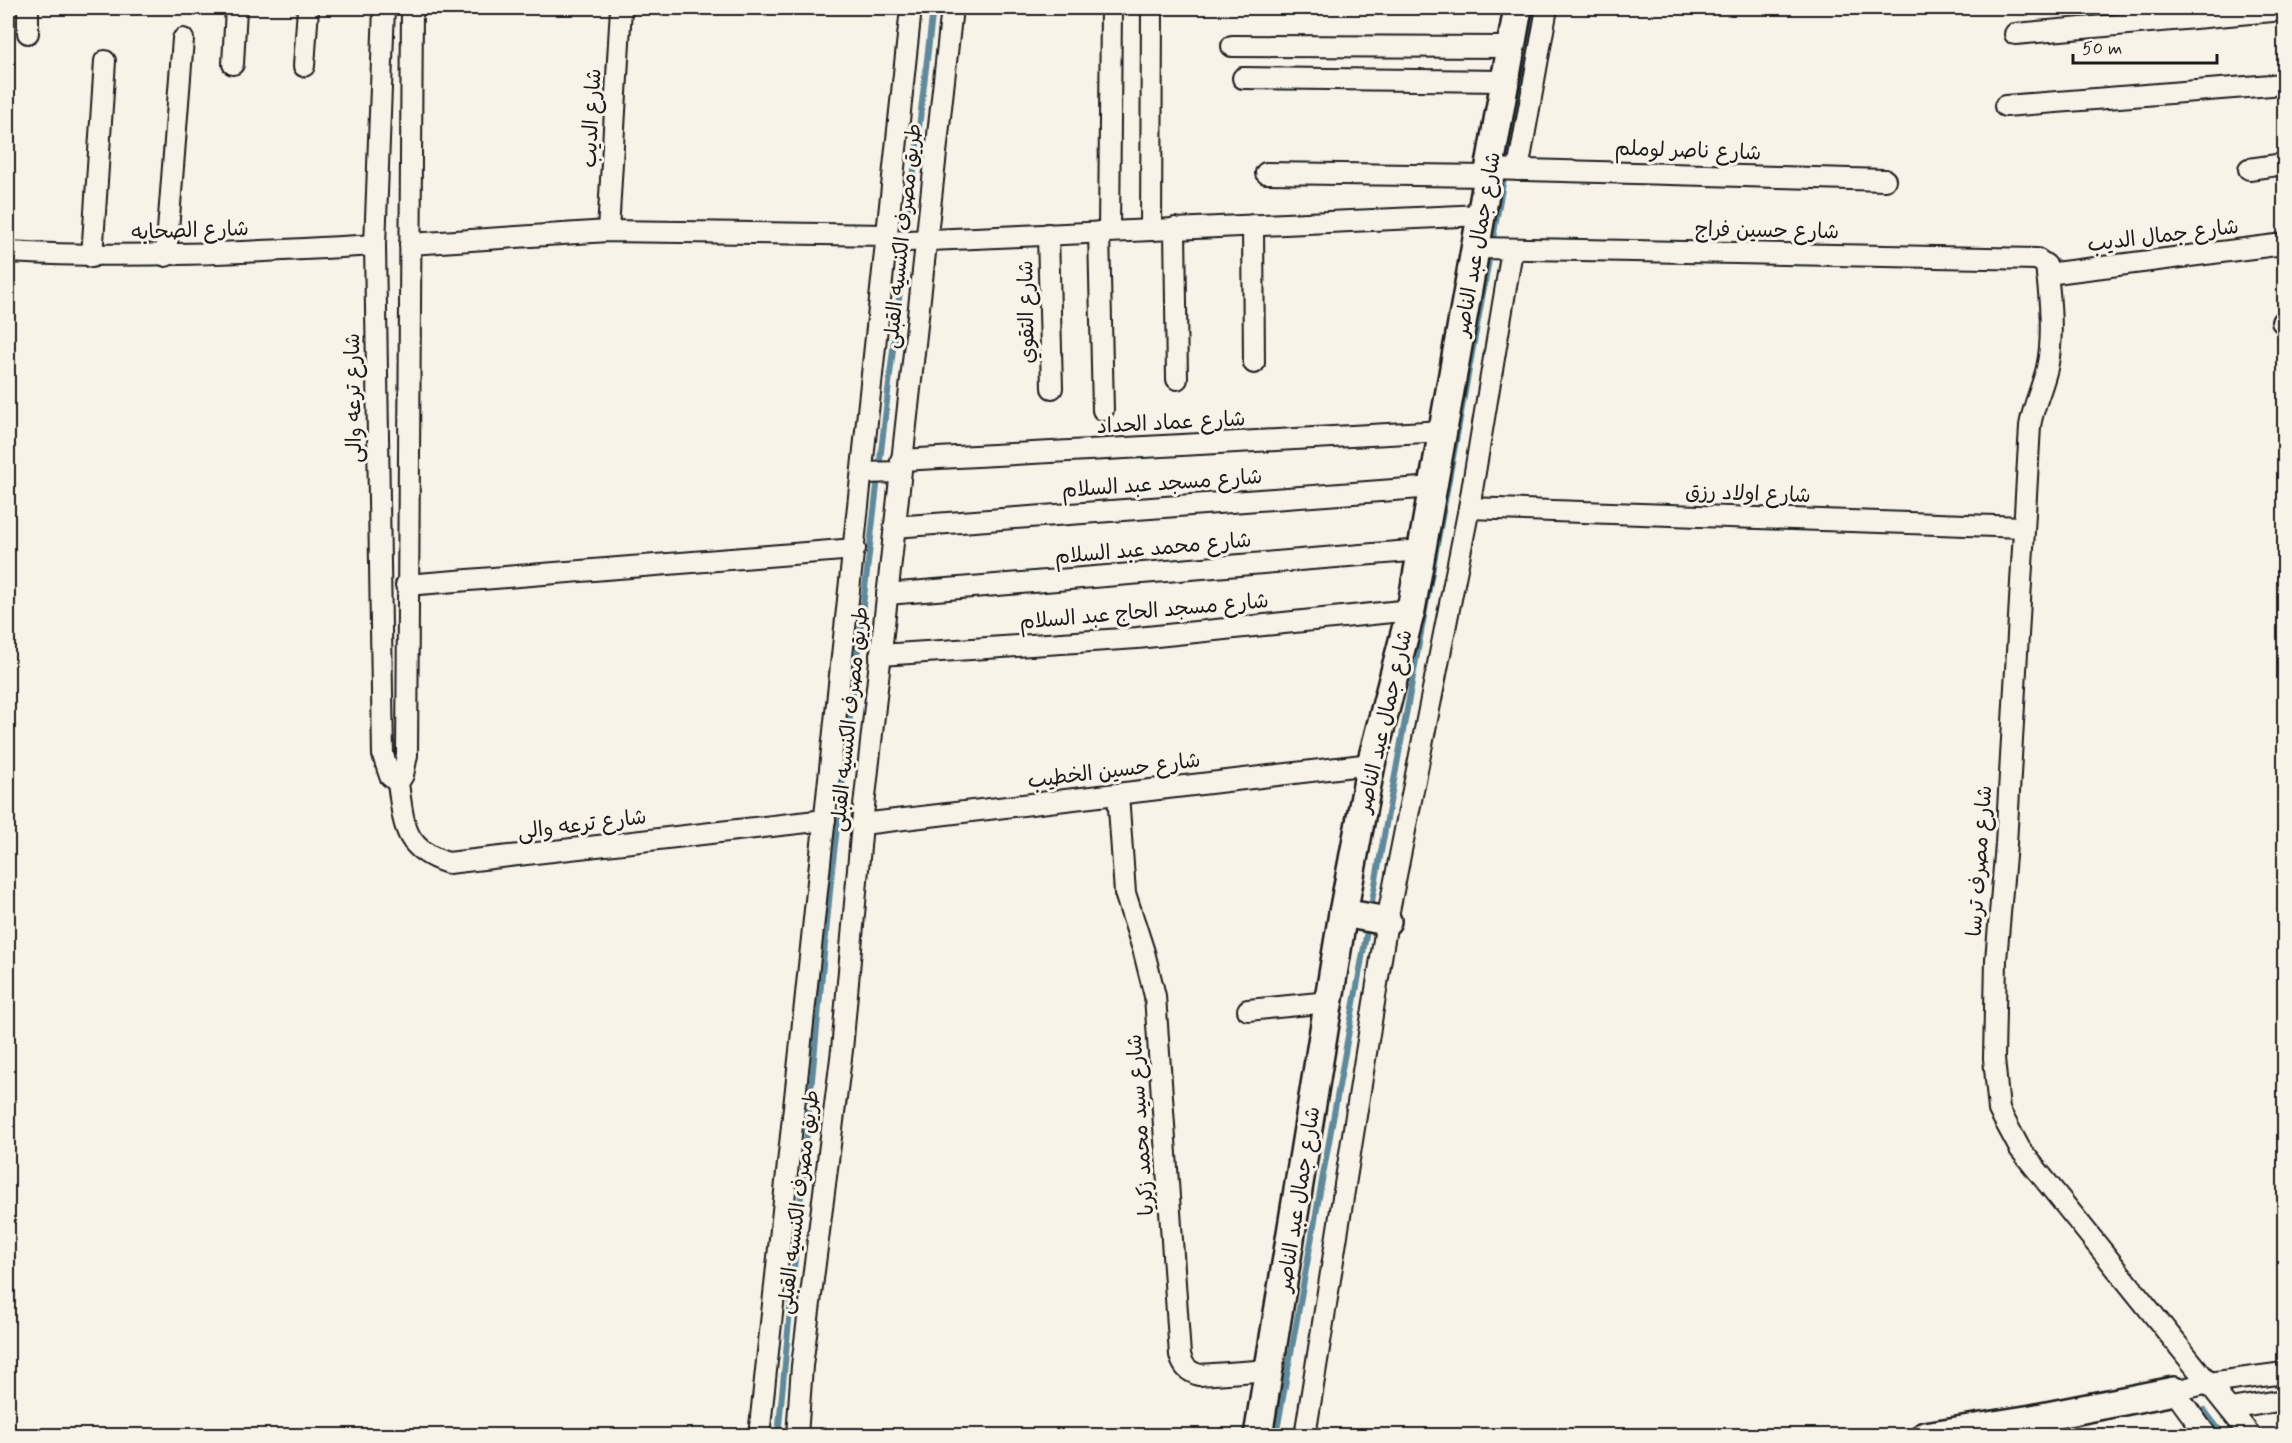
<svg xmlns="http://www.w3.org/2000/svg" width="2292" height="1443" font-family="Mynerve,'Playpen Sans Arabic',sans-serif">
<style>
.lines{fill:none;stroke-linecap:round;stroke-linejoin:round}
.stream{stroke:#618a9c;stroke-width:6}
.street-casing{stroke:#1c1c1c;stroke-width:24}
.secondary-casing{stroke:#1c1c1c;stroke-width:32}
.street{stroke:#f7f3e8;stroke-width:20}
.secondary{stroke:#f7f3e8;stroke-width:27}
.labels{text-anchor:middle;stroke-width:6;stroke-linejoin:round;paint-order:stroke}
.street-label{font-size:21px;fill:#1c1c1c;stroke:#f7f3e8}
</style>
<rect width="100%" height="100%" fill="#f7f3e8"/>
<filter id="ink" filterUnits="userSpaceOnUse"><feTurbulence type="fractalNoise" baseFrequency=".0167" numOctaves="2"/><feDisplacementMap in="SourceGraphic" scale="12" xChannelSelector="R" yChannelSelector="G"/><feConvolveMatrix kernelMatrix="1 2 1 2 8 2 1 2 1" color-interpolation-filters="sRGB"/></filter>
<g filter="url(#ink)">
<g class="lines">
<g class="stream">
<polyline points="1370,912 1535,8"/>
<polyline points="2204,1410 2224,1436"/>
<polyline points="778,1436 832,870 933,8"/>
<polyline points="1276,1436 1368,925"/>
</g>
<g class="street-casing">
<g id="street">
<polyline points="384,8 375,245 383,755 390,776 398,783"/>
<path d="M412,8L407,755L403,775L398,783C404,825 403,849 448,863L825,820"/>
<polyline points="28,33 28,8"/>
<polyline points="2015,34 2284,10"/>
<polyline points="1232,46 1510,47"/>
<polyline points="233,64 236,8"/>
<polyline points="304,66 308,8"/>
<polyline points="1243,78 1504,81"/>
<polyline points="2005,106 2284,84"/>
<polyline points="1489,169 1885,180"/>
<polyline points="2249,169 2284,164"/>
<polyline points="1518,170 1547,8"/>
<polyline points="1266,173 1488,176"/>
<polyline points="1253,225 1254,363"/>
<polyline points="1175,228 1177,379"/>
<polyline points="1151,229 1152,8"/>
<polyline points="608,231 621,8"/>
<polyline points="1109,231 1111,8"/>
<polyline points="1099,232 1103,410"/>
<polyline points="1048,234 1052,388"/>
<polyline points="886,242 1482,215"/>
<polyline points="410,244 608,231 887,235"/>
<path d="M1477,248L2037,259L2046,265C2050,297 2054,337 2047,368C2042,389 2033,406 2030,426L2006,844L1996,960L1994,1058L1999,1110L2020,1149L2251,1436"/>
<path d="M8,252C131,259 252,252 375,245"/>
<polyline points="166,256 183,39"/>
<polyline points="92,257 105,61"/>
<polyline points="2047,274 2284,244"/>
<polyline points="2282,322 2284,322"/>
<polyline points="901,460 1444,431"/>
<polyline points="863,473 900,472"/>
<polyline points="1469,508 2024,527"/>
<polyline points="894,527 1434,487"/>
<polyline points="406,585 855,549"/>
<polyline points="887,594 1422,550"/>
<polyline points="880,655 1137,638 1411,610"/>
<path d="M1118,794L1125,893L1144,952L1155,996L1180,1355C1183,1366 1187,1371 1199,1375L1271,1370"/>
<polyline points="862,824 1371,764"/>
<polyline points="1248,1010 1329,1002"/>
<polyline points="2230,1409 2284,1400"/>
<polyline points="759,1436 911,8"/>
<polyline points="797,1436 802,1366 842,1050 862,824 952,8"/>
<polyline points="1305,1436 1387,921 1469,508 1512,250"/>
<polyline points="2207,1436 2174,1391 2209,1383 2284,1373"/>
</g>
</g>
<g class="secondary-casing">
<g id="secondary">
<polyline points="1343,913 1387,921"/>
<polyline points="1258,1436 1343,913 1371,764 1411,610 1518,8"/>
<polyline points="1925,1436 2032,1419 2174,1391"/>
</g>
</g>
<use href="#street" class="street"/>
<use href="#secondary" class="secondary"/>
</g>
</g>
<g class="labels">
<g class="street-label">
<text transform="translate(591 118) rotate(-87)" y="7">شارع الديب</text>
<text transform="translate(1688 150) rotate(2)" y="7">شارع ناصر لوملم</text>
<text transform="translate(190 230) rotate(-2)" y="7">شارع الصحابه</text>
<text transform="translate(1767 230) rotate(1)" y="7">شارع حسين فراج</text>
<text transform="translate(2163 235) rotate(-7)" y="7">شارع جمال الديب</text>
<text transform="translate(902 236) rotate(-84)" y="7">طريق مصرف الكنسيه القبلى</text>
<text transform="translate(1477 244) rotate(-80)" y="7">شارع جمال عبد الناصر</text>
<text transform="translate(1026 312) rotate(-91)" y="7">شارع التقوي</text>
<text transform="translate(353 398) rotate(-91)" y="7">شارع ترعه والى</text>
<text transform="translate(1171 422) rotate(-3)" y="7">شارع عماد الحداد</text>
<text transform="translate(1162 483) rotate(-4)" y="7">شارع مسجد عبد السلام</text>
<text transform="translate(1748 493) rotate(2)" y="7">شارع اولاد رزق</text>
<text transform="translate(1153 548) rotate(-5)" y="7">شارع محمد عبد السلام</text>
<text transform="translate(1144 611) rotate(-5)" y="7">شارع مسجد الحاج عبد السلام</text>
<text transform="translate(849 719) rotate(-84)" y="7">طريق مصرف الكنسيه القبلى</text>
<text transform="translate(1384 721) rotate(-77)" y="7">شارع جمال عبد الناصر</text>
<text transform="translate(1114 770) rotate(-7)" y="7">شارع حسين الخطيب</text>
<text transform="translate(582 824) rotate(-7)" y="7">شارع ترعه والى</text>
<text transform="translate(1979 861) rotate(-86)" y="7">شارع مصرف ترسا</text>
<text transform="translate(1140 1125) rotate(-94)" y="7">شارع سيد محمد زكريا</text>
<text transform="translate(1298 1199) rotate(-81)" y="7">شارع جمال عبد الناصر</text>
<text transform="translate(798 1202) rotate(-83)" y="7">طريق مصرف الكنسيه القبلى</text>
</g>
</g>
<rect width="2292" height="1443" fill="none" stroke="#f7f3e8" stroke-width="30"/>
<rect x="15" y="15" width="2262" height="1413" fill="none" stroke="#1c1c1c" stroke-width="2" filter="url(#ink)"/>
<path d="M2073 54v9h144v-9" fill="none" stroke="#1c1c1c" stroke-width="3"/>
<text x="2082" y="54" font-size="18" fill="#1c1c1c" stroke="#f7f3e8" stroke-width="4.5" paint-order="stroke">50 m</text>
</svg>
